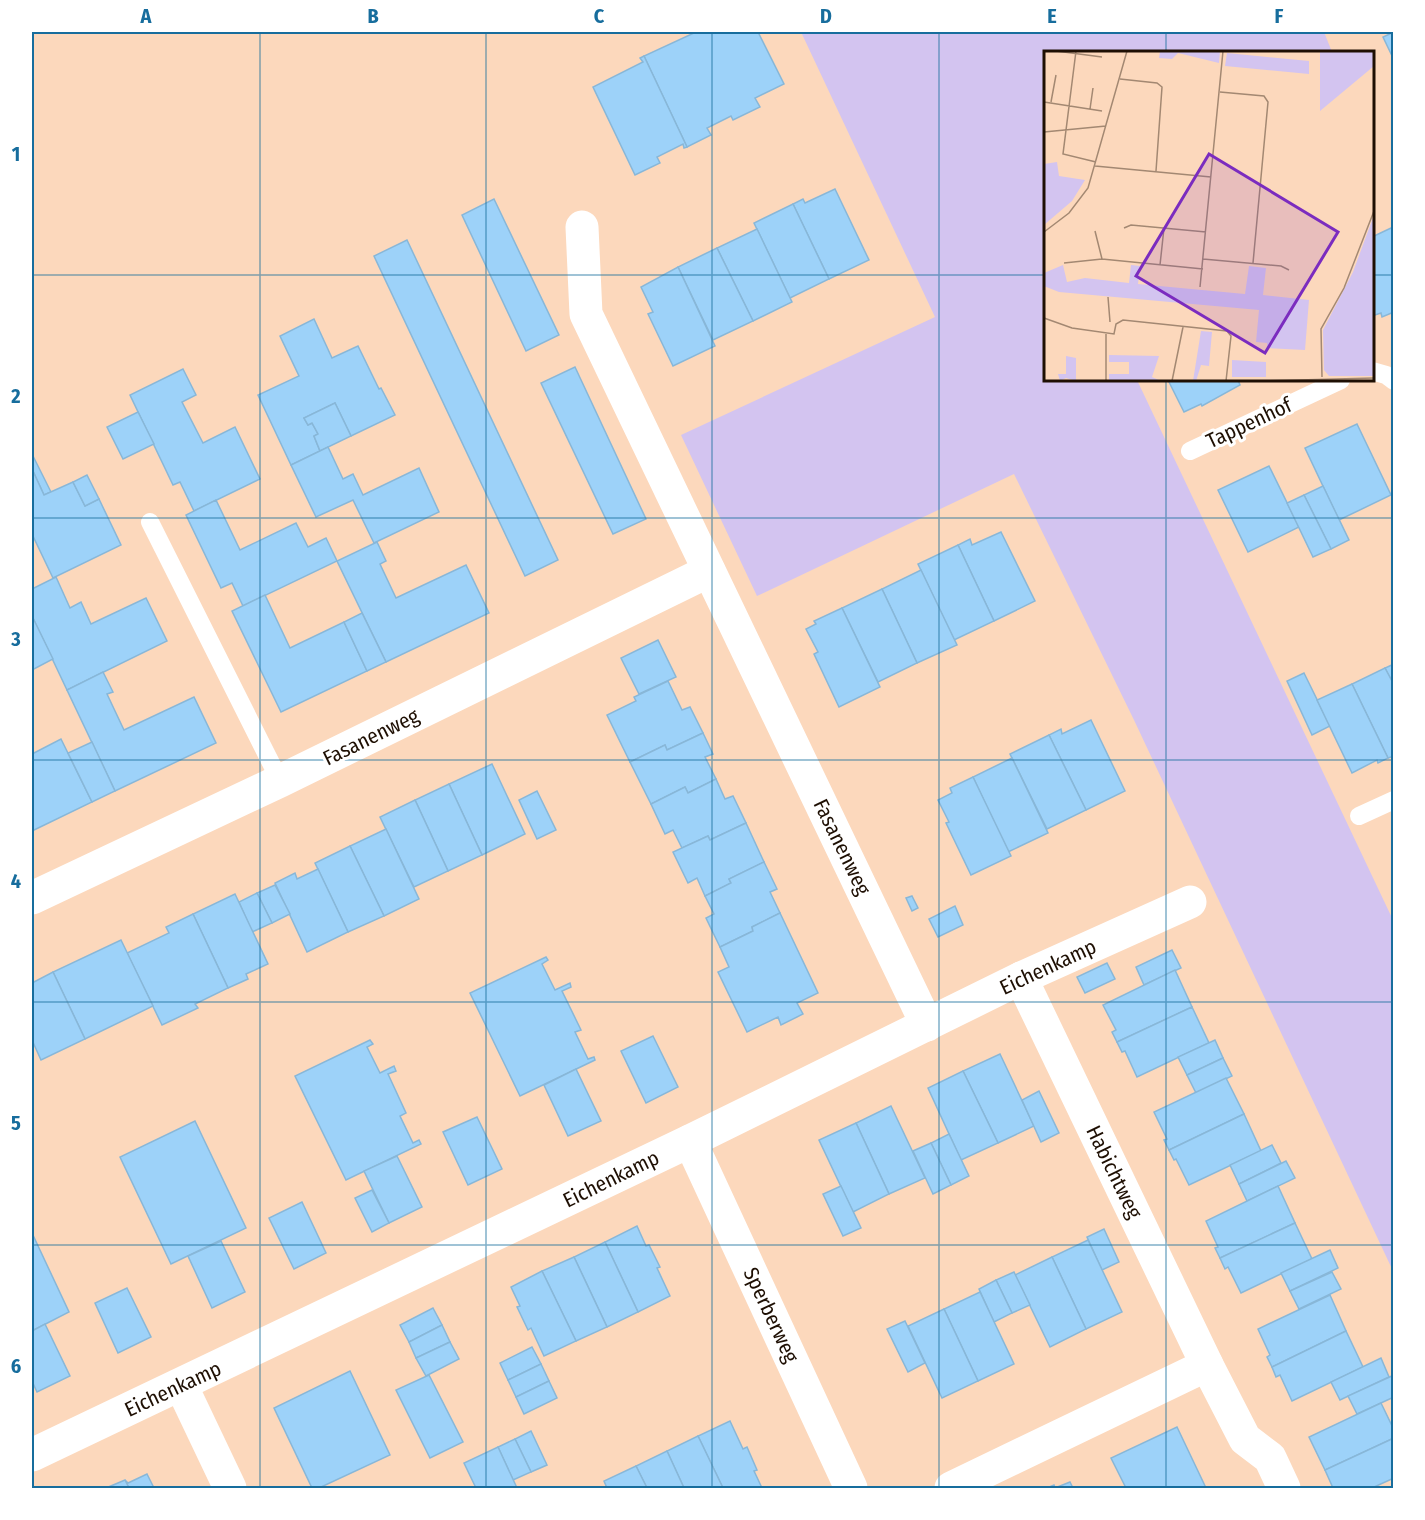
<svg xmlns="http://www.w3.org/2000/svg" width="1425" height="1520" font-family="'Fira Sans Condensed',sans-serif">
<style>
.green{fill:#d3c4f0}
.building{fill:#9dd2f9;stroke:#88b7d8;stroke-width:1.5}
.lines{fill:none;stroke-linecap:round;stroke-linejoin:round}
.lane{stroke:#fff;stroke-width:18}
.street{stroke:#fff;stroke-width:33}
.grid{fill:none;stroke:#176d9d;stroke-width:1.5;stroke-opacity:0.55}
.labels{text-anchor:middle;stroke-width:6;stroke-linejoin:round;paint-order:stroke}
.street-label{font-size:21px;fill:#1e0f03;stroke:#fff}
.inset-road{fill:none;stroke:#a38872;stroke-width:1.5}
.view{fill:#7b2cbf;fill-opacity:0.15;stroke:#7b2cbf;stroke-width:3}
.inset-edge{fill:none;stroke:#1e0f03;stroke-width:3}
.neatline{fill:none;stroke:#176d9d;stroke-width:2}
.grid-label{font-size:20px;text-anchor:middle;font-weight:bold;fill:#176d9d}
</style>
<rect width="100%" height="100%" fill="#fcd8bc"/>
<polygon class="green" points="801,32 1324,32 1332,52 1046,52 1046,380 1137,380 1393,920 1393,1271 1134,720 1014,474 757,596 681,435 935,317"/>
<g class="building">
<polygon points="696,32 758,32 784,84 755,98 760,107 733,120 731,116 707,128 711,135 687,147 644,56"/>
<polygon points="1394,32 1394,60 1383,37"/>
<polygon points="644,56 687,147 684,148 683,144 657,157 660,163 635,175 593,87 643,62 640,58"/>
<polygon points="835,189 869,260 829,279 793,204 803,199 805,203"/>
<polygon points="494,199 559,335 526,351 462,215"/>
<polygon points="793,204 829,279 790,298 754,223"/>
<polygon points="1391,228 1394,233 1394,312 1382,317 1381,313 1372,316 1372,237"/>
<polygon points="757,229 792,302 753,321 717,248"/>
<polygon points="407,240 558,560 525,576 374,256"/>
<polygon points="717,248 753,321 713,340 678,267"/>
<polygon points="678,267 715,346 673,366 648,314 653,312 641,287"/>
<polygon points="314,319 332,358 358,346 379,389 381,388 395,415 351,436 335,403 304,418 308,425 312,423 318,434 314,436 320,451 291,465 258,395 299,376 280,336"/>
<polygon points="575,367 646,519 613,534 541,383"/>
<polygon points="183,369 196,395 182,402 203,443 235,427 260,479 194,511 180,482 173,485 130,395"/>
<polygon points="1168,380 1238,380 1240,385 1202,406 1201,404 1184,412"/>
<polygon points="335,403 351,436 320,451 314,436 318,434 312,423 308,425 304,418"/>
<polygon points="138,412 154,444 123,459 107,427"/>
<polygon points="1357,424 1391,495 1339,520 1305,448"/>
<polygon points="328,447 343,479 353,474 363,495 419,468 439,512 374,543 353,500 316,517 291,465"/>
<polygon points="32,454 51,492 44,495 32,469"/>
<polygon points="1269,466 1299,527 1248,552 1218,490"/>
<polygon points="32,469 44,495 73,482 85,506 99,499 121,545 53,578 32,534"/>
<polygon points="87,475 99,499 85,506 73,482"/>
<polygon points="1323,486 1349,540 1331,549 1304,495"/>
<polygon points="1304,495 1331,549 1313,557 1287,503"/>
<polygon points="216,500 240,550 296,523 308,547 326,538 337,561 243,606 232,583 221,588 186,515"/>
<polygon points="1001,532 1035,601 994,621 958,545 970,539 972,545"/>
<polygon points="377,542 386,561 380,564 396,598 466,565 489,613 386,662 337,561"/>
<polygon points="958,545 994,621 954,640 918,564"/>
<polygon points="921,570 957,645 917,663 882,589"/>
<polygon points="56,577 70,608 81,602 91,624 146,598 167,641 67,690 32,616 32,589"/>
<polygon points="882,589 917,663 878,682 842,608"/>
<polygon points="265,595 290,648 344,622 367,671 281,712 232,611"/>
<polygon points="842,608 880,687 839,707 814,654 818,652 806,629 816,624 814,621"/>
<polygon points="362,613 386,662 367,671 344,622"/>
<polygon points="32,616 53,659 32,670"/>
<polygon points="658,640 676,677 639,694 621,658"/>
<polygon points="1394,664 1394,685 1385,668"/>
<polygon points="1385,668 1394,685 1394,756 1388,758 1352,684"/>
<polygon points="103,672 113,692 107,694 124,730 194,697 216,743 115,791 67,690"/>
<polygon points="1304,673 1330,726 1312,735 1287,681"/>
<polygon points="668,681 682,710 690,707 703,733 667,750 665,745 630,762 607,715 636,701 634,697"/>
<polygon points="1352,684 1388,758 1378,763 1377,760 1352,773 1317,700"/>
<polygon points="1091,720 1125,791 1086,810 1049,735 1061,729 1062,734"/>
<polygon points="703,733 713,754 705,757 716,779 688,793 685,787 651,804 630,762 665,745 667,750"/>
<polygon points="1049,735 1086,810 1047,829 1010,754"/>
<polygon points="61,739 92,802 32,831 32,754"/>
<polygon points="92,742 115,791 92,802 68,753"/>
<polygon points="1012,758 1048,833 1008,852 973,777"/>
<polygon points="492,764 525,834 482,855 449,784"/>
<polygon points="973,777 1011,856 971,875 946,823 949,822 938,800 952,793 950,788"/>
<polygon points="716,779 725,799 733,796 746,823 710,840 708,836 682,848 673,830 665,834 651,804 685,787 688,793"/>
<polygon points="449,784 482,855 448,871 415,800"/>
<polygon points="537,791 556,830 537,839 519,800"/>
<polygon points="415,800 448,871 414,887 380,817"/>
<polygon points="746,823 764,862 729,879 731,883 705,896 697,878 688,883 673,852 708,836 710,840"/>
<polygon points="386,829 419,899 384,916 350,846"/>
<polygon points="350,846 384,916 348,932 315,863"/>
<polygon points="764,862 777,889 770,892 780,913 752,927 753,931 720,947 706,918 714,914 705,896 731,883 729,879"/>
<polygon points="318,869 348,932 307,952 275,883 295,873 297,879"/>
<polygon points="275,885 290,914 272,923 257,893"/>
<polygon points="257,893 272,923 252,932 239,902"/>
<polygon points="235,894 268,964 246,974 248,979 228,988 193,914"/>
<polygon points="912,896 918,908 912,911 906,898"/>
<polygon points="955,906 963,925 938,937 929,919"/>
<polygon points="780,913 818,993 797,1003 803,1014 781,1025 778,1017 747,1032 718,972 729,967 720,947 753,931 752,927"/>
<polygon points="193,914 228,988 195,1004 198,1008 162,1025 127,953 169,933 166,927"/>
<polygon points="121,940 153,1006 85,1039 53,972"/>
<polygon points="1172,950 1181,968 1144,985 1136,967"/>
<polygon points="546,957 548,960 542,964 555,990 570,983 571,987 562,991 581,1030 575,1032 588,1059 594,1057 595,1060 520,1096 470,993"/>
<polygon points="1107,963 1115,979 1085,993 1077,977"/>
<polygon points="1175,970 1192,1007 1117,1042 1112,1032 1116,1030 1103,1005"/>
<polygon points="53,972 85,1039 41,1060 32,1040 32,983"/>
<polygon points="1192,1007 1209,1043 1137,1077 1125,1051 1122,1052 1117,1042"/>
<polygon points="653,1036 678,1087 646,1103 621,1051"/>
<polygon points="370,1040 373,1044 367,1047 380,1073 394,1066 396,1071 388,1074 406,1113 400,1116 413,1143 419,1140 421,1144 346,1180 295,1076"/>
<polygon points="1215,1040 1223,1058 1187,1075 1178,1057"/>
<polygon points="1000,1054 1034,1126 998,1143 963,1071"/>
<polygon points="1223,1058 1232,1076 1196,1093 1187,1075"/>
<polygon points="576,1069 601,1121 568,1136 544,1085"/>
<polygon points="963,1071 998,1143 961,1160 928,1088"/>
<polygon points="1226,1078 1244,1114 1169,1150 1164,1140 1167,1139 1154,1112"/>
<polygon points="1039,1091 1059,1133 1041,1142 1022,1100"/>
<polygon points="891,1106 925,1178 889,1194 856,1123"/>
<polygon points="1244,1114 1261,1151 1189,1185 1176,1159 1174,1160 1169,1150"/>
<polygon points="477,1117 502,1169 468,1185 443,1132"/>
<polygon points="195,1121 246,1228 171,1264 120,1157"/>
<polygon points="856,1123 889,1194 853,1212 819,1140"/>
<polygon points="949,1134 969,1176 951,1185 931,1143"/>
<polygon points="931,1143 951,1185 933,1194 913,1151"/>
<polygon points="1272,1145 1281,1163 1239,1184 1230,1165"/>
<polygon points="397,1156 422,1207 389,1223 364,1171"/>
<polygon points="1286,1161 1295,1178 1247,1201 1239,1184"/>
<polygon points="841,1186 861,1228 843,1236 823,1194"/>
<polygon points="1278,1186 1295,1223 1220,1258 1215,1248 1218,1247 1206,1221"/>
<polygon points="372,1190 389,1223 372,1232 355,1198"/>
<polygon points="302,1202 326,1253 294,1269 269,1218"/>
<polygon points="1295,1223 1312,1259 1241,1293 1228,1267 1225,1269 1220,1258"/>
<polygon points="637,1226 646,1246 649,1245 660,1267 657,1268 670,1296 638,1312 605,1242"/>
<polygon points="1104,1229 1119,1262 1102,1270 1087,1237"/>
<polygon points="32,1233 69,1312 32,1331"/>
<polygon points="1088,1240 1122,1312 1086,1329 1052,1257"/>
<polygon points="221,1241 245,1292 212,1308 188,1256"/>
<polygon points="605,1242 638,1312 607,1327 574,1257"/>
<polygon points="1330,1250 1338,1268 1290,1291 1281,1273"/>
<polygon points="574,1257 607,1327 576,1341 542,1271"/>
<polygon points="1052,1257 1086,1329 1050,1347 1015,1275"/>
<polygon points="542,1271 576,1341 544,1356 531,1328 528,1330 517,1307 520,1306 511,1287"/>
<polygon points="1014,1272 1030,1305 1012,1313 996,1280"/>
<polygon points="1332,1272 1341,1289 1299,1309 1290,1291"/>
<polygon points="996,1280 1012,1313 994,1322 979,1289"/>
<polygon points="127,1288 151,1337 118,1353 95,1303"/>
<polygon points="980,1292 1014,1364 978,1381 944,1309"/>
<polygon points="1330,1295 1346,1331 1272,1367 1267,1357 1270,1355 1258,1329"/>
<polygon points="433,1308 442,1325 409,1342 400,1325"/>
<polygon points="944,1309 978,1381 942,1398 908,1326"/>
<polygon points="905,1321 925,1363 908,1372 887,1329"/>
<polygon points="45,1324 70,1376 37,1392 32,1381 32,1331"/>
<polygon points="442,1325 450,1342 416,1358 409,1342"/>
<polygon points="1346,1331 1363,1367 1292,1401 1280,1375 1276,1377 1272,1367"/>
<polygon points="450,1342 459,1359 426,1376 416,1358"/>
<polygon points="532,1347 541,1364 508,1380 500,1363"/>
<polygon points="1381,1358 1389,1377 1340,1400 1331,1382"/>
<polygon points="541,1364 549,1381 516,1397 508,1380"/>
<polygon points="350,1371 390,1455 319,1488 312,1488 274,1408"/>
<polygon points="429,1375 463,1442 430,1458 396,1390"/>
<polygon points="1394,1375 1394,1397 1357,1414 1348,1396"/>
<polygon points="549,1381 557,1398 524,1414 516,1397"/>
<polygon points="1381,1403 1394,1430 1394,1438 1325,1470 1309,1437"/>
<polygon points="730,1421 743,1449 747,1447 757,1470 754,1471 762,1488 723,1488 698,1436"/>
<polygon points="1177,1427 1206,1488 1126,1488 1111,1458"/>
<polygon points="531,1431 547,1465 531,1472 515,1439"/>
<polygon points="698,1436 723,1488 684,1488 667,1451"/>
<polygon points="1394,1438 1394,1478 1372,1488 1333,1488 1325,1470"/>
<polygon points="515,1439 531,1472 513,1480 498,1447"/>
<polygon points="498,1447 517,1488 476,1488 464,1463"/>
<polygon points="667,1451 684,1488 647,1488 636,1466"/>
<polygon points="636,1466 647,1488 607,1488 604,1481"/>
<polygon points="147,1474 154,1488 129,1488 125,1480 128,1483"/>
<polygon points="125,1480 129,1488 106,1488"/>
<polygon points="1070,1482 1073,1488 1047,1488 1054,1485 1055,1488"/>
</g>
<g class="lines">
<g class="lane">
<polyline points="1372,371 1386,375 1394,381"/>
<polyline points="1190,451 1341,380"/>
<polyline points="150,522 280,781"/>
<polyline points="1359,816 1394,800"/>
</g>
<g class="street">
<polyline points="582,227 586,314 927,1025"/>
<polyline points="32,898 280,781 709,571"/>
<polyline points="1021,978 1207,1365 1245,1439 1270,1458 1284,1488"/>
<polyline points="690,1141 851,1488"/>
<polyline points="181,1385 230,1488"/>
<polyline points="32,1455 690,1141 1021,978 1190,902"/>
<polyline points="951,1488 1207,1365"/>
</g>
</g>
<path class="grid" d="M260,32V1488M486,32V1488M712,32V1488M939,32V1488M1166,32V52M32,275H1046M1372,275H1394M1166,380V1488M32,518H1394M32,760H1394M32,1002H1394M32,1245H1394"/>
<g class="labels">
<g class="street-label">
<text transform="translate(1249 423) rotate(-25)" y="7">Tappenhof</text>
<text transform="translate(371 737) rotate(-26)" y="7">Fasanenweg</text>
<text transform="translate(842 847) rotate(64)" y="7">Fasanenweg</text>
<text transform="translate(1048 967) rotate(-25)" y="7">Eichenkamp</text>
<text transform="translate(1114 1172) rotate(64)" y="7">Habichtweg</text>
<text transform="translate(611 1179) rotate(-26)" y="7">Eichenkamp</text>
<text transform="translate(771 1315) rotate(65)" y="7">Sperberweg</text>
<text transform="translate(173 1389) rotate(-25)" y="7">Eichenkamp</text>
</g>
</g>
<g transform="translate(1044 51)">
<rect width="330" height="330" fill="#fcd8bc"/>
<path d="M116,0H176L175,12L134,2L128,8L115,7ZM276,0H330V15L276,60ZM183,2L265,10V23L181,15ZM13,111L15,125L41,129L28,150L0,174V113ZM330,164V325H285L280,319L279,279L309,221ZM19,214L23,231L41,227L85,232L87,214L96,215L94,233L201,243L205,215L222,217L219,244L265,249L261,299L223,297V292L212,291L215,259L15,241L0,235V222ZM157,280L168,281L165,315L157,314L152,330H149ZM65,304L115,305L108,326L117,330H65V323H85V311H65ZM22,305L32,307V330L22,327L16,330L14,323H22ZM188,309L222,311V326H188Z" fill="#d3c4f0"/>
<path class="inset-road" d="M12,0L58,6M32,0L19,103L52,111M76,28L113,32L118,36L112,120M176,41L220,45L224,51L209,212M0,51L58,60M7,51L12,24M46,58L49,37M0,81L62,75M51,115L167,126M80,177L87,174L162,181M51,180L58,208M0,181L25,162L44,137L83,0M159,208L237,215L245,219M20,212L58,208L159,218M116,214L120,177M156,236L179,0M64,246L66,271M0,267L28,277L70,283L72,273L79,269L183,280L187,285L182,330M278,326L277,278L300,237L330,160M62,330V283M128,330L139,276M216,330L330,327"/>
<path class="view" d="M165,103L294,181L221,302L92,225Z"/>
<rect width="330" height="330" class="inset-edge"/>
</g>
<rect width="1425" height="1520" fill="none" stroke="#ffffff" stroke-width="66"/>
<rect x="33" y="33" width="1359" height="1454" class="neatline"/>
<g class="grid-label">
<text x="146" y="23">A</text>
<text x="373" y="23">B</text>
<text x="599" y="23">C</text>
<text x="826" y="23">D</text>
<text x="1052" y="23">E</text>
<text x="1279" y="23">F</text>
<text x="16" y="161">1</text>
<text x="16" y="403">2</text>
<text x="16" y="646">3</text>
<text x="16" y="888">4</text>
<text x="16" y="1130">5</text>
<text x="16" y="1373">6</text>
</g>
</svg>
